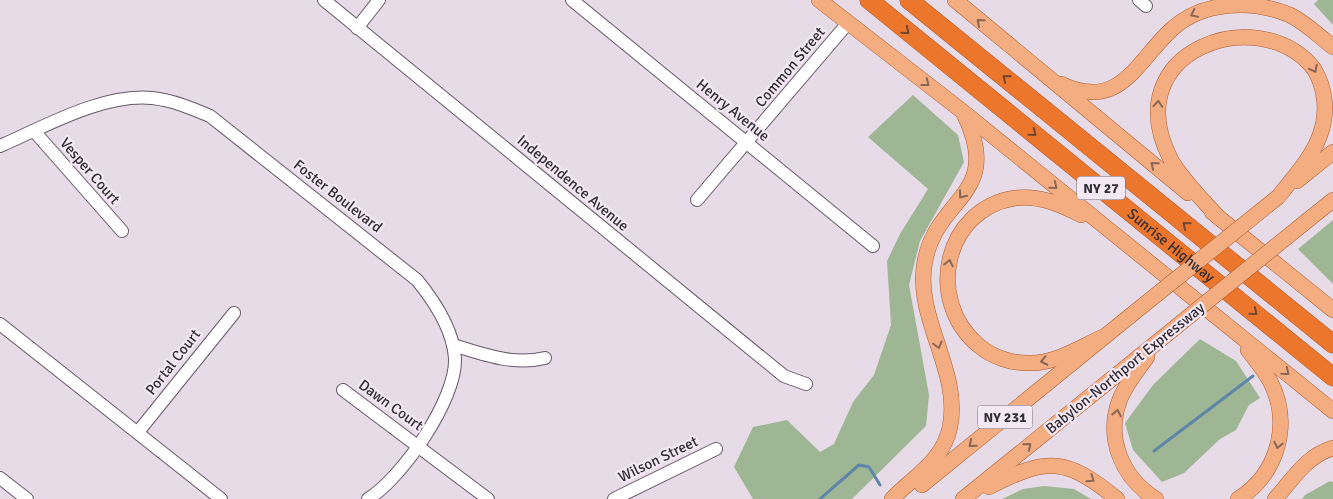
<svg xmlns="http://www.w3.org/2000/svg" width="1333" height="499" font-family="Signika,sans-serif">
<style>
.green{fill:#9eb694}
.lines{fill:none;stroke-linecap:round;stroke-linejoin:round}
.stream{stroke:#5d86a8;stroke-width:3}
.minor-casing{stroke:#645a65;stroke-width:14}
.major-casing{stroke:#ac5d2f;stroke-width:16}
.highway-casing{stroke:#ac5d2f;stroke-width:19}
.minor{stroke:#fff;stroke-width:12}
.major{stroke:#f4ad81;stroke-width:15}
.highway{stroke:#ed762d;stroke-width:18}
.major-bridge-casing{stroke:#ac5d2f;stroke-width:16;stroke-linecap:butt}
.major-bridge{stroke:#f4ad81;stroke-width:15}
.oneway{stroke:#8a6756}
.oneway2{stroke:#744731}
.labels{text-anchor:middle;stroke-width:4.5;stroke-linejoin:round;paint-order:stroke}
.shield{fill:#f4e8f5;stroke:#6d666d;stroke-width:1}
.shield-label{font-size:14px;font-weight:bold;fill:#332e33}
.street-label{font-size:15px;fill:#332e33;stroke:#f4e8f5}
</style>
<rect width="100%" height="100%" fill="#e7dbe8"/>
<g class="green">
<polygon points="1318,0 1333,0 1333,25 1314,4"/>
<polygon points="913,95 958,135 964,162 920,241 909,285 929,395 926,426 852,499 753,499 734,467 753,427 787,420 820,452 834,444 853,402 874,375 891,325 887,261 900,234 928,189 868,137"/>
<polygon points="1333,220 1333,284 1298,249"/>
<polygon points="1200,339 1236,361 1260,398 1249,405 1236,430 1220,439 1184,473 1162,482 1133,450 1125,423 1153,385"/>
<polygon points="1330,481 1333,482 1333,499 1302,499 1305,495"/>
<polygon points="1044,486 1074,489 1091,499 1002,499 1023,489"/>
</g>
<g class="lines">
<g class="stream">
<polyline points="1154,451 1253,376"/>
<polyline points="820,499 859,465 869,467 880,485"/>
</g>
<g class="minor-casing">
<g id="minor">
<polyline points="324,0 784,376 806,384"/>
<polyline points="572,0 873,246"/>
<polyline points="1139,0 1146,6"/>
<polyline points="357,28 379,0"/>
<polyline points="34,131 122,231"/>
<path d="M0,146C44,127 103,93 152,98C172,100 191,108 210,116L417,280C435,302 453,329 455,358C457,399 402,478 368,499"/>
<polyline points="697,200 848,23"/>
<polyline points="0,324 221,499"/>
<path d="M453,345C483,354 513,366 545,358"/>
<polyline points="343,390 488,499"/>
<polyline points="138,432 234,313"/>
<polyline points="0,478 27,499"/>
<polyline points="614,499 716,449"/>
</g>
</g>
<g class="major-casing">
<g id="major">
<polyline points="819,0 962,111 1333,411"/>
<polyline points="955,0 1188,193"/>
<path d="M1061,84C1120,112 1136,62 1172,29C1204,0 1253,0 1290,15C1306,23 1319,36 1333,47"/>
<polyline points="1297,181 1333,152"/>
<polyline points="1212,212 1333,310"/>
<path d="M1081,215C1060,204 1039,195 1015,198C944,209 925,300 978,345C992,357 1012,364 1031,363C1057,363 1082,346 1105,336"/>
<path d="M1219,218C1203,200 1183,181 1171,160C1114,50 1260,0 1314,69C1326,89 1328,113 1320,135C1312,158 1293,178 1278,197"/>
<polyline points="1308,220 1333,200"/>
<path d="M1147,357C1137,371 1126,384 1120,399C1105,438 1122,478 1156,499"/>
<polyline points="922,485 1130,316"/>
<path d="M989,487C1047,457 1066,457 1117,499"/>
<path d="M892,499C914,476 943,461 950,427C961,372 917,322 924,267C933,196 1005,198 964,114"/>
<polyline points="963,499 1161,339"/>
<path d="M1238,499C1278,474 1292,423 1270,381C1264,370 1256,360 1248,350"/>
<path d="M1275,499C1293,479 1306,456 1333,448"/>
</g>
</g>
<g class="highway-casing">
<g id="highway">
<path id="s1" d="M869,0L1333,377"/>
<polyline points="909,0 1333,344"/>
</g>
</g>
<use href="#minor" class="minor"/>
<use href="#major" class="major"/>
<use href="#highway" class="highway"/>
<g class="major-bridge-casing">
<g id="major-bridge">
<polyline points="1130,316 1278,197"/>
<polyline points="1161,339 1308,220"/>
</g>
</g>
<use href="#major-bridge" class="major-bridge"/>
</g>
<defs><path id="oneway-chevron" d="M-2-3.5L2.5 0L-2 3.5" fill="none" stroke-width="1.6" stroke-linecap="round" stroke-linejoin="round" transform="scale(1.25)"/></defs>
<g class="oneway">
<use href="#oneway-chevron" transform="translate(1194 14) rotate(154)"/>
<use href="#oneway-chevron" transform="translate(980 22) rotate(-139)"/>
<use href="#oneway-chevron" transform="translate(1314 69) rotate(62)"/>
<use href="#oneway-chevron" transform="translate(926 83) rotate(38)"/>
<use href="#oneway-chevron" transform="translate(1158 104) rotate(-86)"/>
<use href="#oneway-chevron" transform="translate(1154 165) rotate(-141)"/>
<use href="#oneway-chevron" transform="translate(1054 186) rotate(39)"/>
<use href="#oneway-chevron" transform="translate(962 195) rotate(128)"/>
<use href="#oneway-chevron" transform="translate(949 263) rotate(-78)"/>
<use href="#oneway-chevron" transform="translate(938 345) rotate(75)"/>
<use href="#oneway-chevron" transform="translate(1044 361) rotate(168)"/>
<use href="#oneway-chevron" transform="translate(1286 372) rotate(39)"/>
<use href="#oneway-chevron" transform="translate(1117 413) rotate(-79)"/>
<use href="#oneway-chevron" transform="translate(972 444) rotate(141)"/>
<use href="#oneway-chevron" transform="translate(1278 445) rotate(102)"/>
<use href="#oneway-chevron" transform="translate(1028 446) rotate(-39)"/>
<use href="#oneway-chevron" transform="translate(1091 479) rotate(34)"/>
</g>
<g class="oneway2">
<use href="#oneway-chevron" transform="translate(906 31) rotate(39)"/>
<use href="#oneway-chevron" transform="translate(1006 78) rotate(-141)"/>
<use href="#oneway-chevron" transform="translate(1033 133) rotate(39)"/>
<use href="#oneway-chevron" transform="translate(1186 225) rotate(-141)"/>
<use href="#oneway-chevron" transform="translate(1254 312) rotate(39)"/>
</g>
<g class="labels">
<g class="shield">
<rect x="1077" y="176.5" width="48" height="23" rx="4"/>
<rect x="977.5" y="405.5" width="55" height="23" rx="4"/>
</g>
<g class="shield-label">
<text x="1101" y="193">NY 27</text>
<text x="1005" y="422">NY 231</text>
</g>
<g class="street-label">
<text transform="translate(790 67) rotate(-50)" y="5">Common Street</text>
<text transform="translate(733 110) rotate(39)" y="5">Henry Avenue</text>
<text transform="translate(90 171) rotate(49)" y="5">Vesper Court</text>
<text transform="translate(573 183) rotate(40)" y="5">Independence Avenue</text>
<text transform="translate(338 196) rotate(38)" y="5">Foster Boulevard</text>
<text dy="5" stroke="none"><textPath href="#s1" startOffset="389">Sunrise Highway</textPath></text>
<text transform="translate(173 362) rotate(-52)" y="5">Portal Court</text>
<text transform="translate(1125 368) rotate(-39)" y="5">Babylon-Northport Expressway</text>
<text transform="translate(391 405) rotate(36)" y="5">Dawn Court</text>
<text transform="translate(658 459) rotate(-26)" y="5">Wilson Street</text>
</g>
</g>
</svg>
